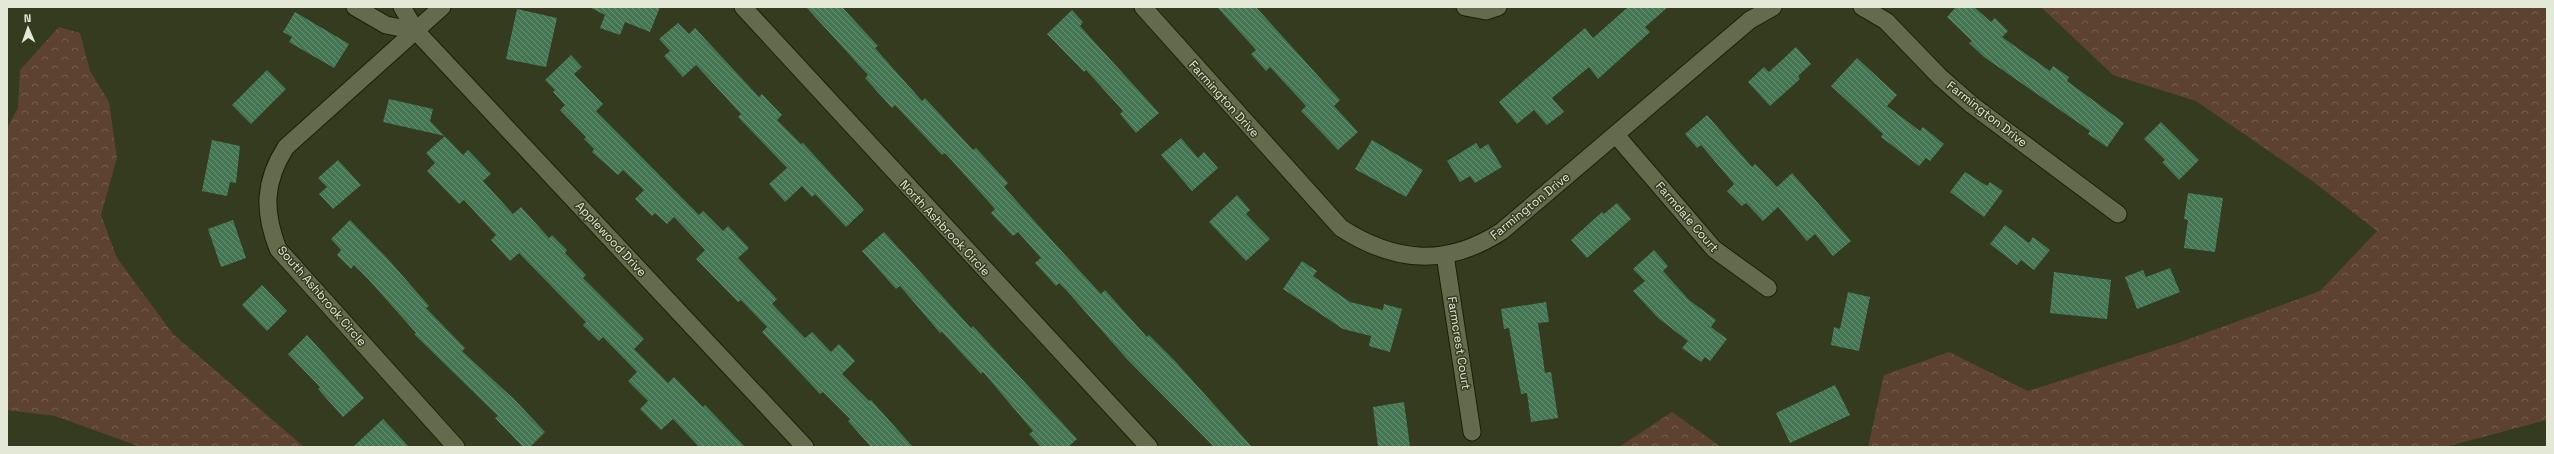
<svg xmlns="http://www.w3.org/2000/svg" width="2554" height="454" font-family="'Space Grotesk',sans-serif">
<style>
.forest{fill:url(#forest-crowns)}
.building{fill:url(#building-back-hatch)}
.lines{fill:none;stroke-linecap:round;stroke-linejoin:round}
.minor-casing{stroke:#1c2105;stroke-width:19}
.minor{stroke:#636b4c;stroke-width:17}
.labels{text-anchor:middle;stroke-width:3;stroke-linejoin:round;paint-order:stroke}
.street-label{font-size:12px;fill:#e4e9d7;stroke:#343b1e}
</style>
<defs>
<pattern id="forest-crowns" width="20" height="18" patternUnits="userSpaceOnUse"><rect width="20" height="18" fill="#5e4230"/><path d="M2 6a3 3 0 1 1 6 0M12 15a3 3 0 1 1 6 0" fill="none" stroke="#755d4d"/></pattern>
<pattern id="building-back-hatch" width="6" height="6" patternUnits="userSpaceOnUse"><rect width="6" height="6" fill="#447653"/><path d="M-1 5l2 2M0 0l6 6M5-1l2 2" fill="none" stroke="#689073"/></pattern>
</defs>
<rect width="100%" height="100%" fill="#343b1e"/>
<g class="forest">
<polygon points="2041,7 2547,7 2547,420 2445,447 1868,447 1884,375 1949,352 2028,391 2178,343 2320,291 2377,231 2311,180 2196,101 2113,75"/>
<polygon points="59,27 80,33 90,71 109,102 117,158 101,215 117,258 173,334 304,447 141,447 55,416 7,410 7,128 18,108 20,70"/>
<polygon points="1672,412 1721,447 1619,447"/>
</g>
<g class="building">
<polygon points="589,7 660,7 650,32 625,22 620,35 600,28 605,15"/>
<polygon points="806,7 842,7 878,46 875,48 922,101 925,98 973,150 976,148 1008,183 1004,187 1056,245 1101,294 1105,290 1147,337 1149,335 1175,361 1252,447 1214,447 1126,358 1066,290 1059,283 1056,286 1035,263 1041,258 1018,232 1013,236 991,213 995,209 945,153 942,155 895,105 892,108 865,78 868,75"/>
<polygon points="1217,7 1256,7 1340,100 1334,106 1358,132 1338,150 1301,111 1306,106 1270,67 1266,71 1251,54 1256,50"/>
<polygon points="1628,7 1668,7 1645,27 1650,32 1598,79 1589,67 1552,98 1564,112 1547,125 1534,110 1517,124 1499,102 1585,28 1593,38"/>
<polygon points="1956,7 1974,7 1991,22 1995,18 2008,31 2002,37 2050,71 2053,66 2069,77 2067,81 2124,123 2107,147 2088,134 2090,131 1984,57 1969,43 1972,41 1947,17"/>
<polygon points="517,9 557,18 546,67 506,59"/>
<polygon points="1072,10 1083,22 1080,26 1159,113 1136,133 1120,114 1123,111 1086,70 1084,72 1047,34"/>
<polygon points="295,12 349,44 334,68 289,42 292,37 283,32"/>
<polygon points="678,23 689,34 695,28 759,97 762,94 782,115 777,120 801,144 803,143 864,210 846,227 815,194 812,197 802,186 785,202 769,184 787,168 738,117 741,114 696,65 683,77 664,56 670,51 659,39"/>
<polygon points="1796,47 1811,64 1798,76 1800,79 1770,106 1748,82 1764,67 1769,72"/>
<polygon points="571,55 582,67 574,74 603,104 596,111 699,215 703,211 723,231 728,226 749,248 738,258 777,299 772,304 805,338 812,332 831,352 839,344 855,361 842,374 869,401 871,400 913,447 871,447 848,421 850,419 823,392 820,394 762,332 767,327 741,300 738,302 696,259 705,250 674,217 667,224 655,213 652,216 635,199 644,190 623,170 618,175 592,152 594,149 584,139 586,137 560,110 565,105 553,92 555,90 545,80"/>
<polygon points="1857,58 1897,95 1887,106 1920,131 1923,127 1944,144 1930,161 1926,158 1919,166 1881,137 1883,134 1831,86"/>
<polygon points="267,70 286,89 251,124 232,105"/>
<polygon points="389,99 433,109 430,121 463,155 468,150 491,174 483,181 513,214 521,207 549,238 552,235 567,250 565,253 586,275 583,278 644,339 634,349 668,383 674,377 703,407 705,405 745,447 699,447 673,419 661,430 640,409 648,401 628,381 637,372 603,337 599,341 583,325 586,322 519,253 510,261 491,240 496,235 464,200 459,204 427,171 435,163 426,153 445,136 383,122"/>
<polygon points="1707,115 1752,167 1755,164 1777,187 1792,173 1851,241 1833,256 1815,234 1807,241 1778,207 1763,221 1746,203 1742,206 1727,191 1734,184 1701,145 1697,148 1685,134"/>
<polygon points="2161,122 2199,160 2179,180 2162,162 2165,160 2144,139"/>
<polygon points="1181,138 1198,158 1204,152 1218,168 1192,191 1161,155"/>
<polygon points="212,140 240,146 236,183 230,182 227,196 202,191"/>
<polygon points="1372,140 1423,170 1406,197 1355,169"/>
<polygon points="1476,143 1480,149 1488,144 1502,167 1475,183 1470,176 1460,182 1447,161"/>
<polygon points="338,160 361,185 333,209 319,194 327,187 318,178"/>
<polygon points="1965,172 1987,186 1990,182 2003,191 1984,217 1950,192"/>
<polygon points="2188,193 2223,198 2215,252 2184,248 2188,220 2184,219"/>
<polygon points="1237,195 1250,210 1246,214 1270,239 1246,261 1209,222"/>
<polygon points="1617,203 1631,219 1587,258 1571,240 1602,212 1604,214"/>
<polygon points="233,220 246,258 221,267 208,229"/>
<polygon points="350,220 388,259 429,306 426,308 465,348 462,351 515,400 545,432 530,447 523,447 495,418 498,416 414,334 416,333 368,279 354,265 351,269 337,255 341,250 331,239"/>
<polygon points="2005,225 2029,243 2033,237 2050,250 2034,270 2021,260 2017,265 1990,244"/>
<polygon points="884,232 971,328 973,326 1077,439 1068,447 1041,447 1029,434 1033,431 983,372 981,374 942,332 940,333 900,286 896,289 862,251"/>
<polygon points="1654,250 1668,266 1663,271 1689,300 1716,320 1711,327 1727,339 1710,361 1705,357 1701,362 1682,348 1688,341 1658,318 1633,291 1645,281 1633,269"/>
<polygon points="1302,261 1317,271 1313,276 1350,302 1383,310 1384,304 1402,309 1390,352 1369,346 1371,336 1343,329 1283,289"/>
<polygon points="2170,268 2180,292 2137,309 2125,277 2143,270 2146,277"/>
<polygon points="2054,272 2111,280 2107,319 2050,313"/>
<polygon points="262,285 287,311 267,331 242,305"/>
<polygon points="1848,292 1870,297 1859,351 1831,345 1834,327 1840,329"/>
<polygon points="1546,302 1549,322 1538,323 1545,373 1551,372 1558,418 1531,422 1527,393 1521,394 1509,328 1504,329 1501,309"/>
<polygon points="307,335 364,398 343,417 318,389 320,387 288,354"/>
<polygon points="1835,385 1850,415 1790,443 1776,413"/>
<polygon points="1404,402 1410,447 1378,447 1373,407"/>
<polygon points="383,419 409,447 353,447"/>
</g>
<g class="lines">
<g class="minor-casing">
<g id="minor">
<polyline points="355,7 386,25 416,31"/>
<polyline points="402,7 416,31 805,447"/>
<path d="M442,7L286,147C264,181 263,211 278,249L456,447"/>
<polyline points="743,7 1149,447"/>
<path d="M1143,7L1341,228C1395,263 1447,267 1502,231L1750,20L1773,7"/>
<polyline points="1465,7 1486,11 1498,7"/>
<polyline points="1862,7 1886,21 1940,77 1972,105 2118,214"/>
<polyline points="1616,135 1714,249 1768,288"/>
<polyline points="1445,255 1472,432"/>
</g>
</g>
<use href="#minor" class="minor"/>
</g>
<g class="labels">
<g class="street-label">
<text transform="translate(1224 99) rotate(48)" y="4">Farmington Drive</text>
<text transform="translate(1987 114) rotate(38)" y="4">Farmington Drive</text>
<text transform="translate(1530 206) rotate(-39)" y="4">Farmington Drive</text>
<text transform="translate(1687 217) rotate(49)" y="4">Farmdale Court</text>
<text transform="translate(945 228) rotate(47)" y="4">North Ashbrook Circle</text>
<text transform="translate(611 239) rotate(47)" y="4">Applewood Drive</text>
<text transform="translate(322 296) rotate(49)" y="4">South Ashbrook Circle</text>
<text transform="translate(1459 343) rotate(81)" y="4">Farmcrest Court</text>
</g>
</g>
<rect width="2554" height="454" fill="none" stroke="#e4e9d7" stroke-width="16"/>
<g transform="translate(28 28) rotate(358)" stroke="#343b1e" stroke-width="3" paint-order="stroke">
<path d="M0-3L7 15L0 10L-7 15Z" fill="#e4e9d7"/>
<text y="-6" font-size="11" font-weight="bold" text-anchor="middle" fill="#e4e9d7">N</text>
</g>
</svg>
